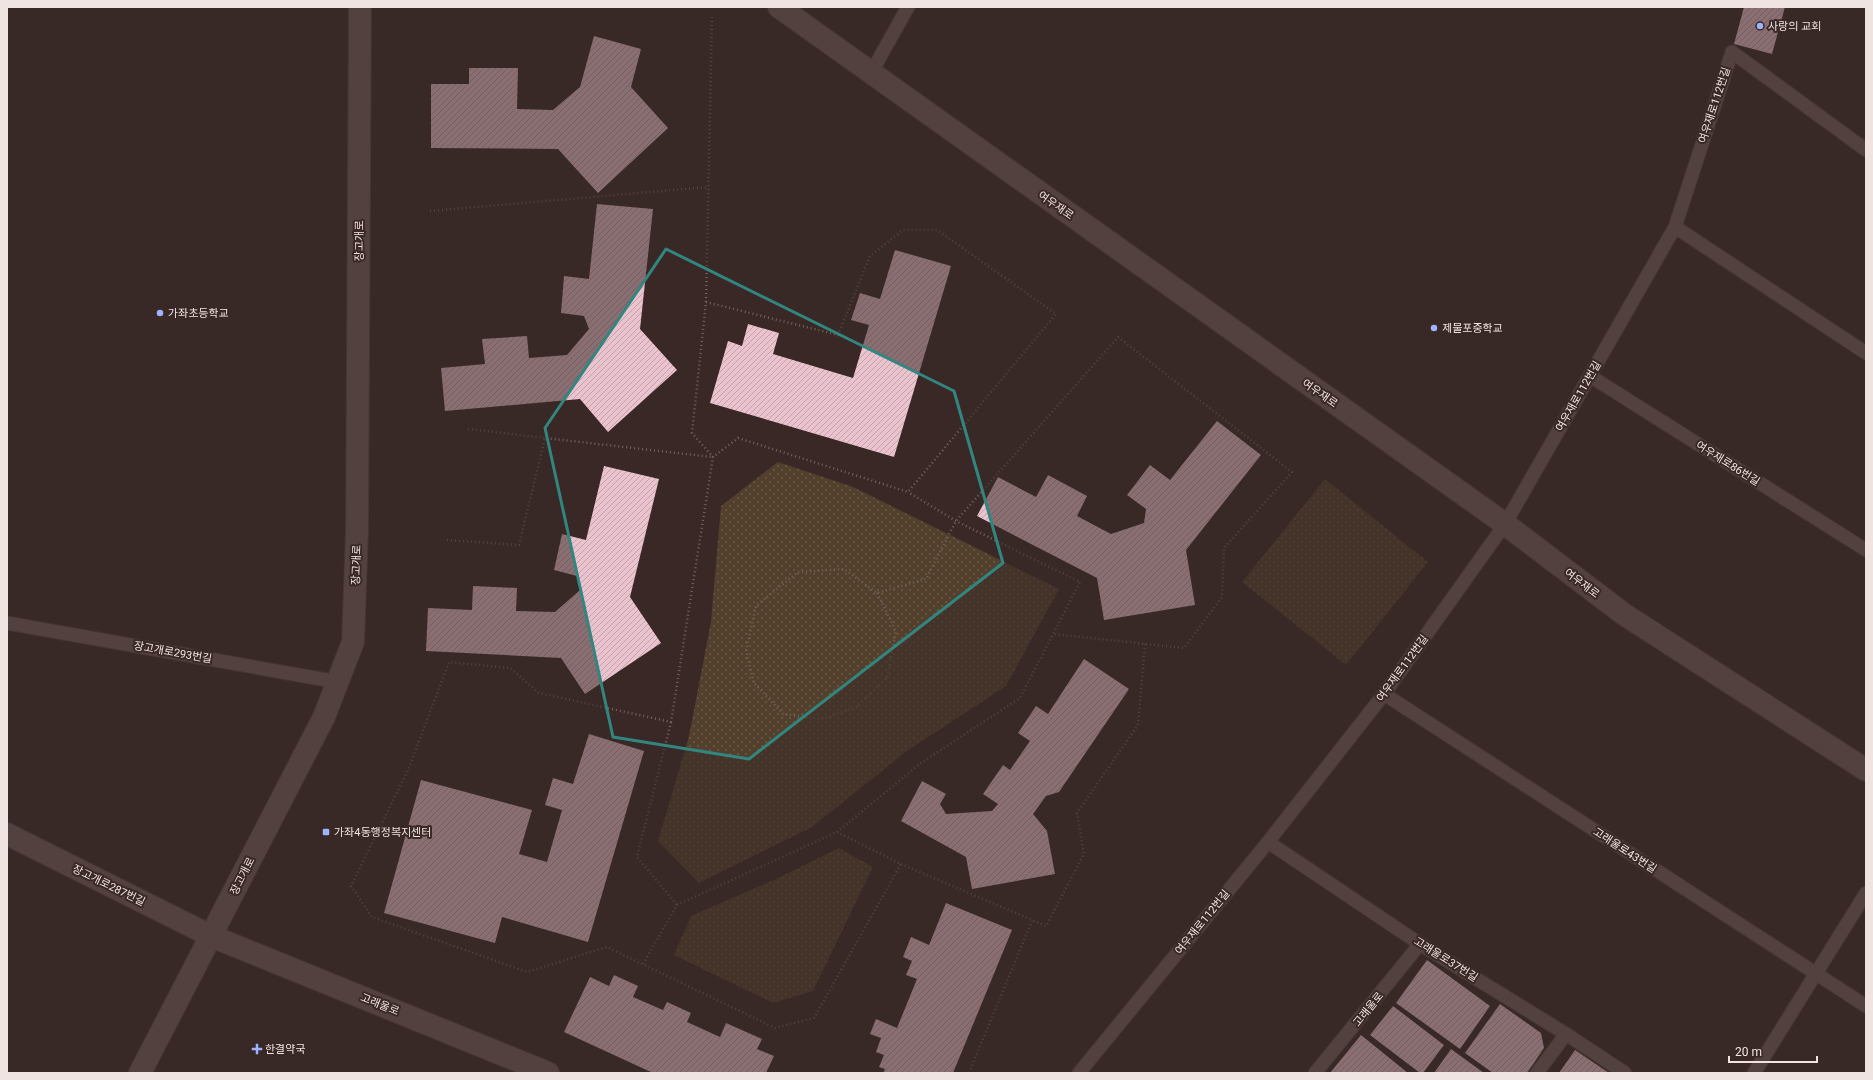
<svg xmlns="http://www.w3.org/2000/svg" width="1873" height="1080" font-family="Roboto,'Noto Sans KR',sans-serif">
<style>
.grass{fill:url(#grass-dots)}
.building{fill:url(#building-hatch)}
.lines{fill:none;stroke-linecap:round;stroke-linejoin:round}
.lane-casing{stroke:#524342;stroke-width:15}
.street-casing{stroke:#524342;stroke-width:24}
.secondary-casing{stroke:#524342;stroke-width:24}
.path{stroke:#736462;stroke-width:2.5;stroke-dasharray:1 3;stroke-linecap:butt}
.lane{stroke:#735f5d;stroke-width:13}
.street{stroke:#735f5d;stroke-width:22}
.secondary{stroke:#735f5d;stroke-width:22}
.marked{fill:none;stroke:#318680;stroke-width:3;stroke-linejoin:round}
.poi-dot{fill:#9cb4fd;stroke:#392826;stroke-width:1.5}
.labels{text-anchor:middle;stroke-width:4;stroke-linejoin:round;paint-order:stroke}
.poi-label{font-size:11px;fill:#f0e4e3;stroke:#392826;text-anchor:start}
.street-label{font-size:11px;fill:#f0e4e3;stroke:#392826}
</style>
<defs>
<pattern id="grass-dots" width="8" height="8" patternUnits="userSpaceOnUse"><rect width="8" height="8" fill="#52402c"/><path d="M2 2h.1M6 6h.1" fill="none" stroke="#6b5b4a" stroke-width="1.8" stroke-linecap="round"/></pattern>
<pattern id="building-hatch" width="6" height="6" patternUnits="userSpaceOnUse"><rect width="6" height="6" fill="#ebc3ce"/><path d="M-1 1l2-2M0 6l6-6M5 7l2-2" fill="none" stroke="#c2a3ac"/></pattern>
</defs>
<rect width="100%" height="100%" fill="#392826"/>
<g class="grass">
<polygon points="778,462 853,487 1059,589 1006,686 907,751 812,827 699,883 658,841 689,736 711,622 721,506"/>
<polygon points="1325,479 1428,562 1346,665 1242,582"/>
<polygon points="839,848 873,867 813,991 773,1003 674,955 691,916 778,878"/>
</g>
<g class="building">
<polygon points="1744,7 1785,7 1772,54 1734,44"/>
<polygon points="594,36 641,49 631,87 668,128 598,193 558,149 431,148 431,84 469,84 469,68 518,68 517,109 553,110 580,87"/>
<polygon points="597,204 653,209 640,329 677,370 608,432 580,399 445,411 441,368 485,364 482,339 527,336 529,358 567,355 589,329 584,316 561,313 564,276 589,279"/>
<polygon points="895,250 951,266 894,457 710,403 728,341 742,346 748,324 779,333 773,354 853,378 869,325 851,320 860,293 880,299"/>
<polygon points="1217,421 1261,455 1186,550 1195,605 1104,620 1097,578 977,516 998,477 1036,497 1048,475 1087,496 1077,516 1111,534 1144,523 1146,509 1127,495 1150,465 1170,480"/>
<polygon points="604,466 659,479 630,597 661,643 585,694 561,658 426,651 428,608 472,610 473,586 517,588 516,611 555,612 580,590 577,576 554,570 562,534 586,540"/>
<polygon points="1084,659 1129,689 1059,792 1046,796 1033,814 1047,831 1055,874 972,889 966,857 901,821 922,781 946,794 940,804 946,814 992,811 998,804 983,794 1003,765 1010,770 1030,741 1018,733 1036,706 1048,714"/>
<polygon points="589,734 644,751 588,942 502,917 495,943 384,913 421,780 532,810 519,854 547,862 562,810 545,805 553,778 573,784"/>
<polygon points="946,903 1012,930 953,1073 883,1073 885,1069 879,1067 884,1055 876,1052 881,1038 870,1034 876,1019 897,1028 917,979 906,975 912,961 903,957 911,937 929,945"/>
<polygon points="1427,960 1490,1006 1460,1049 1396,1003"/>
<polygon points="614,975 638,986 633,997 663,1010 667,1002 691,1013 687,1022 720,1037 726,1023 762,1039 757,1049 774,1056 766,1073 653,1073 564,1032 590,977 609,986"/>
<polygon points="1500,1004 1541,1033 1544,1048 1527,1073 1493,1073 1465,1053"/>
<polygon points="1393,1006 1444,1045 1423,1073 1420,1073 1370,1035"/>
<polygon points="1361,1035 1408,1073 1330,1073"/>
<polygon points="1451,1049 1484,1073 1434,1073"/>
<polygon points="1575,1050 1609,1073 1559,1073"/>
</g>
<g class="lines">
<g class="lane-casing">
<g id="lane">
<polyline points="871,73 908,7"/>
<polyline points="1675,227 1866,353"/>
<polyline points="1590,376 1866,550"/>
<polyline points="7,623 338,682"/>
<polyline points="1384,694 1866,1006"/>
<polyline points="1268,842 1420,944 1566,1034 1625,1073"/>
<polyline points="1079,1073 1268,842 1384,694 1505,524 1675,227 1732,52 1866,150"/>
<polyline points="1315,1073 1420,944"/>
<polyline points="1537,1073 1566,1034"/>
<polyline points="1754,1073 1866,893"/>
</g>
</g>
<g class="street-casing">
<polyline id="street" points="7,834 211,936 548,1073"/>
</g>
<g class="secondary-casing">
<g id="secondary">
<polyline points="779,7 1505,524 1625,615 1866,770"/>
<polyline points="140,1073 324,717 353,642 357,531 360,7"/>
</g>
</g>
<g class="path">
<polyline points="430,211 708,187"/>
<polyline points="706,302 712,17"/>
<polyline points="468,429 545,438"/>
<polyline points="447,540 519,545 545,438 712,457"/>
<polyline points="877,593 896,631 887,678 856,707 823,719 783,714 754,683 746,651 756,606 798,572 844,569 877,593 926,579 956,521 1118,337 1292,472 1224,548 1222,597 1184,648 1053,634"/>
<polyline points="671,722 637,857 677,905"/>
<polyline points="837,832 921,763 1020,698 1080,582 956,521 908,492"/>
<polyline points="901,864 1046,926 1084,854 1077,813 1138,725 1145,644"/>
<polyline points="643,964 677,905 837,832 901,864 814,1018 775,1028 607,947 527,972 372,917 351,886 408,770 449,662 510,668 539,693 671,722 713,457 738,438 908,492 1056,314 937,230 903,230 870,256 838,335 706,302 692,433 713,457"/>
<polyline points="969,1073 1032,921"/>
</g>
<use href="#lane" class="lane"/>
<use href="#street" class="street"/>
<use href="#secondary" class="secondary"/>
</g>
<path d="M0 0H1873V1080H0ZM666,249L954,391L1003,563L749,759L613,737L545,428Z" fill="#392826" fill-opacity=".55" fill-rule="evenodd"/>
<path class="marked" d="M666,249L954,391L1003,563L749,759L613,737L545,428Z"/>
<g class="poi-dot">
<circle cx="1760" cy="26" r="4"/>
<circle cx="160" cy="313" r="4"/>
<circle cx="1434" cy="328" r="4"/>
<rect x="322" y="828" width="8" height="8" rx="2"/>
<path d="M255 1043h4v4h4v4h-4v4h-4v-4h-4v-4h4z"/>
</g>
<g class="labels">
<g class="poi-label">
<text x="1768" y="30">사랑의 교회</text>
<text x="168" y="317">가좌초등학교</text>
<text x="1442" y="332">제물포중학교</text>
<text x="334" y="836">가좌4동행정복지센터</text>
<text x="265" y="1053">한결약국</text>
</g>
<g class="street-label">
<text transform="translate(1714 105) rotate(-72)" y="4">여우재로112번길</text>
<text transform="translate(1056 205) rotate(35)" y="4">여우재로</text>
<text transform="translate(359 241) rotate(-90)" y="4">장고개로</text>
<text transform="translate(1320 393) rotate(35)" y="4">여우재로</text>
<text transform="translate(1578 396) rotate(-60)" y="4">여우재로112번길</text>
<text transform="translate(1728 463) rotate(32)" y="4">여우재로86번길</text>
<text transform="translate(356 565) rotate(-88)" y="4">장고개로</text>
<text transform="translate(1582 583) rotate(37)" y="4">여우재로</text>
<text transform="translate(173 652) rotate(10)" y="4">장고개로293번길</text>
<text transform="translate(1402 668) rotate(-54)" y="4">여우재로112번길</text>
<text transform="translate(1625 850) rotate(33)" y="4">고래울로43번길</text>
<text transform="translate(242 876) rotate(-63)" y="4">장고개로</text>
<text transform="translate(109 885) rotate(26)" y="4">장고개로287번길</text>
<text transform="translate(1202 922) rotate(-51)" y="4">여우재로112번길</text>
<text transform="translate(1446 959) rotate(32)" y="4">고래울로37번길</text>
<text transform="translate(380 1004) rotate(22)" y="4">고래울로</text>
<text transform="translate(1368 1009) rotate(-51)" y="4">고래울로</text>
</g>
</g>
<rect width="1873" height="1080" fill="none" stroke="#f0e4e3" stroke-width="16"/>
<path d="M1729 1056v6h88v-6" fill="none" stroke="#f0e4e3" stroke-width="2"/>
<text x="1735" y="1056" font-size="12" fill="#f0e4e3" stroke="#392826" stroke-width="3" paint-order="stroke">20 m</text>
</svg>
